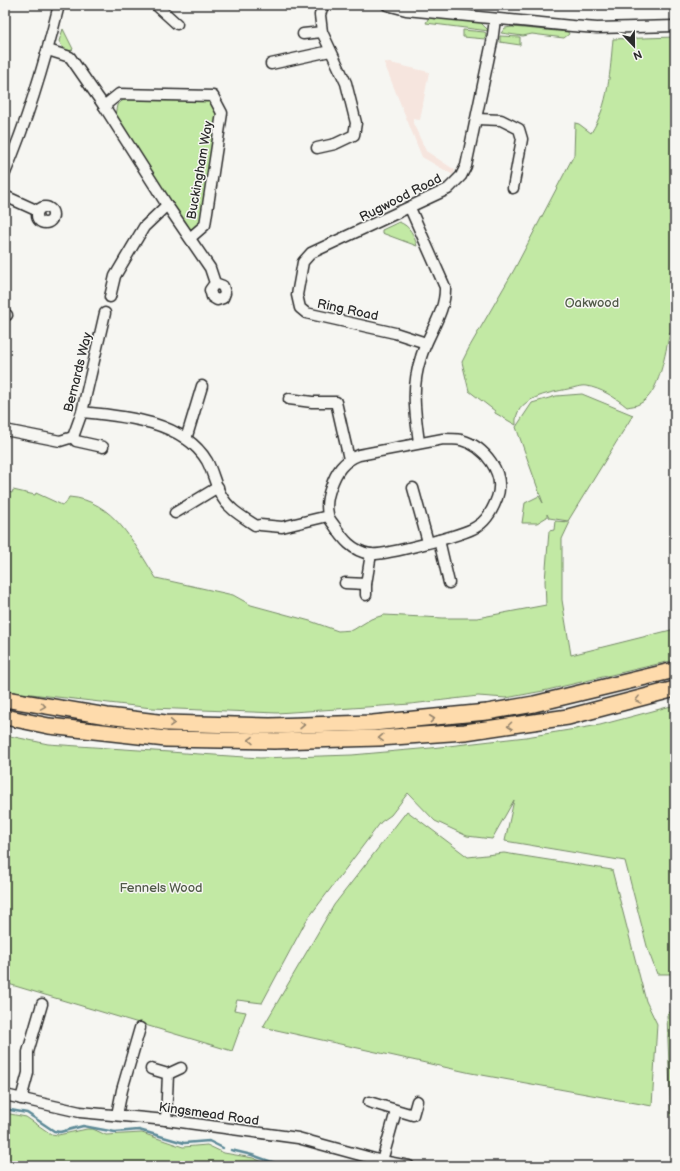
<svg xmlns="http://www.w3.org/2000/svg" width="680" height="1171" font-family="'Balsamiq Sans',sans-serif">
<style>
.built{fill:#f6e5de}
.green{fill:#c2e9a4;stroke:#768a68}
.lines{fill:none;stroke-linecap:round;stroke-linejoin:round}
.stream{stroke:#5d8a97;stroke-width:2.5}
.minor-casing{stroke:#2b2b2b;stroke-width:13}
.highway-casing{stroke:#2b2b2b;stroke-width:18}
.minor{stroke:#f6f6f2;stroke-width:10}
.highway{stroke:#fedbac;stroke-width:15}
.oneway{stroke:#94836c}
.labels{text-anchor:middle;stroke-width:3;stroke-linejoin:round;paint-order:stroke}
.street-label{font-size:13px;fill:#2b2b2b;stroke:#f6f6f2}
.park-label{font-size:13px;fill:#515a49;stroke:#f6f6f2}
</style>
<rect width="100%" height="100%" fill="#f6f6f2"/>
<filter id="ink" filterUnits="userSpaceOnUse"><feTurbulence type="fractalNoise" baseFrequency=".025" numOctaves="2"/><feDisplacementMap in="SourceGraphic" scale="8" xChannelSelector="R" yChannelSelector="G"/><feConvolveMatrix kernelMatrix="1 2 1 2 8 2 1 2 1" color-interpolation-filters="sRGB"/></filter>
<g filter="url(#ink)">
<polygon class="built" points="386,62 429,72 420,120 413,119 413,123 426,151 455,170 453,175 422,157 384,63"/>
<g class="green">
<polygon points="429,17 480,22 489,31 426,23"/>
<polygon points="512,27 568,32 569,34 564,38 532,34 523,36 501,33 505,28"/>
<polygon points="63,29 73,49 68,53 65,52 59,41"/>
<polygon points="463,30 484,32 486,33 485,39 463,37"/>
<polygon points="500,36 520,37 520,45 500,42"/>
<path d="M675,37V334L670,332C665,352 660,395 639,404C636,406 631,406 627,407C616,398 601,388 586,386C581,385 574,388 568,389C549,393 513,398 516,425L495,413V411L469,391L462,362L470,346L514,270L574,155L575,123L579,124L591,133C609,105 610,71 613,39Z"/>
<polygon points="126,98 207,99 218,104 203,227 195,231 187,227 115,115 117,105"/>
<path d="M399,222C410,226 414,235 417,246L382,233V230Z"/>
<polygon points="582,394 633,415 568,521 549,518 547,514 547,517 537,523 522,523 525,503 539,496 543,503 516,427 532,403 556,396"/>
<path d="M13,490L35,495L36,493L62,505L66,503L69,497C114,500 134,544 156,578L233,595L251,605L310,621L338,631L353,630L371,619L384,615L443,618H477L546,605L545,581L549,531L554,530L555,521L570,522L562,539V600L571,655L675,629V660L543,691L506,698L478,696L411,704L277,713L152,708L5,691V491L12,493Z"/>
<polygon points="675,705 675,974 657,974 648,950 625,861 505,841 514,800 492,839 467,836 435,821 408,793 391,815 381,822 306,921 262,1003 237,1000 234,1010 246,1012 232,1051 5,983 5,735 48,744 260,758 352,755 431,748 526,737 600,725"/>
<polygon points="407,811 468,857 504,853 612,870 646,1001 657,1024 652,1106 471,1073 263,1027 334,905"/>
<polygon points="673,1009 675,1009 675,1116 671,1116 667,1015"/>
<polygon points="5,1113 26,1117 51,1134 58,1135 87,1129 93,1129 106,1135 142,1133 183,1147 207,1145 224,1153 253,1158 272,1166 5,1166"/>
</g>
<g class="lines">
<g class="stream">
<polyline points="5,1109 27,1113 54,1131 60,1132 83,1126 115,1132 139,1130 184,1143 209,1141 223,1148"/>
<polyline points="231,1150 252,1155 283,1166"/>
</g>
<g class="minor-casing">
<g id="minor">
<polyline points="156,5 177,24"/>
<polyline points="387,5 406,10 572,26 597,28 675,26"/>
<polyline points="303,34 322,32"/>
<polyline points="48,50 70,57 104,106 167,205 210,268 215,283 223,286 225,293 223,298 217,300 212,297 210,290 215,283"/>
<polyline points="271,64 330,51"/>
<polyline points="104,106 119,94 213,96 222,113 205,225 190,238"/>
<polyline points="477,119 501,120 519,129 522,139 513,188"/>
<polyline points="317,148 335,144 354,135 356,123 346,83 322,32 320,15 323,5"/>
<path d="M5,173C28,119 45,62 59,5"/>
<polyline points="5,196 38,211"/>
<circle cx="45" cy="215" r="8"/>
<path d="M410,208L445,287C446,312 428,334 421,357C411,387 415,412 419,442"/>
<polyline points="110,297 115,276 144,227 167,205"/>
<polyline points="5,314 7,315"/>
<polyline points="426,343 395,333 306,313 300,308 297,295 303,262 311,253 448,189 461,176 466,166 492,42 495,19"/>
<polyline points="289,399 312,402 336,402 349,459"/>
<path d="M82,412C124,416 183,421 207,461C213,472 215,485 221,495C228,509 243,517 255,525"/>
<polyline points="5,430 60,441 73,437"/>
<polyline points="73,437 82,412 105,313"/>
<polyline points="73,437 76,441 103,447"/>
<polyline points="186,439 202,386"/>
<path d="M443,439C448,439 455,439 461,440C484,446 506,473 497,498C493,509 487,521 476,527C464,535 383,556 370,554C352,551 343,539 334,525C332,522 328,518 328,514C326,506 328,495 331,487C336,472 343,461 359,455Z"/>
<polyline points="413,488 428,542"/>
<polyline points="175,513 218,487"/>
<polyline points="260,525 282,527 328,516"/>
<polyline points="439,540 449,583"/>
<polyline points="345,583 366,584"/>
<polyline points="366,595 366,584 371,554"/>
<polyline points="151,1069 168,1074"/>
<polyline points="5,1095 80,1112 166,1120 298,1138 382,1161 409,1166"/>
<polyline points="21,1099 28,1073 28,1052 42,1004"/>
<polyline points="369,1102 413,1115 417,1101"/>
<polyline points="117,1115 122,1090 140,1028"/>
<polyline points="166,1120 168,1074 181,1068"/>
<polyline points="382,1161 396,1111"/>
</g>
</g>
<g class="highway-casing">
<g id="highway">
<polyline points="5,699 107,716 166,723 270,726 373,723 487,712 534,704 675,670"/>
<polyline points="5,717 49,726 166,739 274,741 379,738 465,732 568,717 675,689"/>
</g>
</g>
<use href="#minor" class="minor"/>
<use href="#highway" class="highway"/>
</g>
<defs><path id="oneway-chevron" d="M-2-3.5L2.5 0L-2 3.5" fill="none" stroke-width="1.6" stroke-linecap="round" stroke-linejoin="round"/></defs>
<g class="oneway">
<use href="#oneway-chevron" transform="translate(638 700) rotate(166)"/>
<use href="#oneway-chevron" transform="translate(43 706) rotate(9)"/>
<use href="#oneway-chevron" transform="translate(432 719) rotate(-6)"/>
<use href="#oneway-chevron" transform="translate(172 723) rotate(2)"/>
<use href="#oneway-chevron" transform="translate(302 725) rotate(-1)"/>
<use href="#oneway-chevron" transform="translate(510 726) rotate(173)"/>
<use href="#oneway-chevron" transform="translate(381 738) rotate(177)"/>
<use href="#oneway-chevron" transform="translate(251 740) rotate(-179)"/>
</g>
</g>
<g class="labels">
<g class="street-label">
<text transform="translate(199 170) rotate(-80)" y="5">Buckingham Way</text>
<text transform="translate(400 197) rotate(-27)" y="5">Rugwood Road</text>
<text transform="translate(348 309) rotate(12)" y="5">Ring Road</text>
<text transform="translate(77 372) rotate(-76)" y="5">Bernards Way</text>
<text transform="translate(209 1113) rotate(8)" y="5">Kingsmead Road</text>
</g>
<g class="park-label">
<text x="592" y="307">Oakwood</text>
<text x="161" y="892">Fennels Wood</text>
</g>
</g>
<rect width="680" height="1171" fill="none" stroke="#f6f6f2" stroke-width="20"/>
<rect x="10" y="10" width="660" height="1151" fill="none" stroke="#2b2b2b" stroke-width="1.5" filter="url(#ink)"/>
<g transform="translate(634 46) rotate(158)" stroke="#f6f6f2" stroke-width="3" paint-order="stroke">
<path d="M0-3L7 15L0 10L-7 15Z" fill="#2b2b2b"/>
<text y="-6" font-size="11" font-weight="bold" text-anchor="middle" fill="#2b2b2b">N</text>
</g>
</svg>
